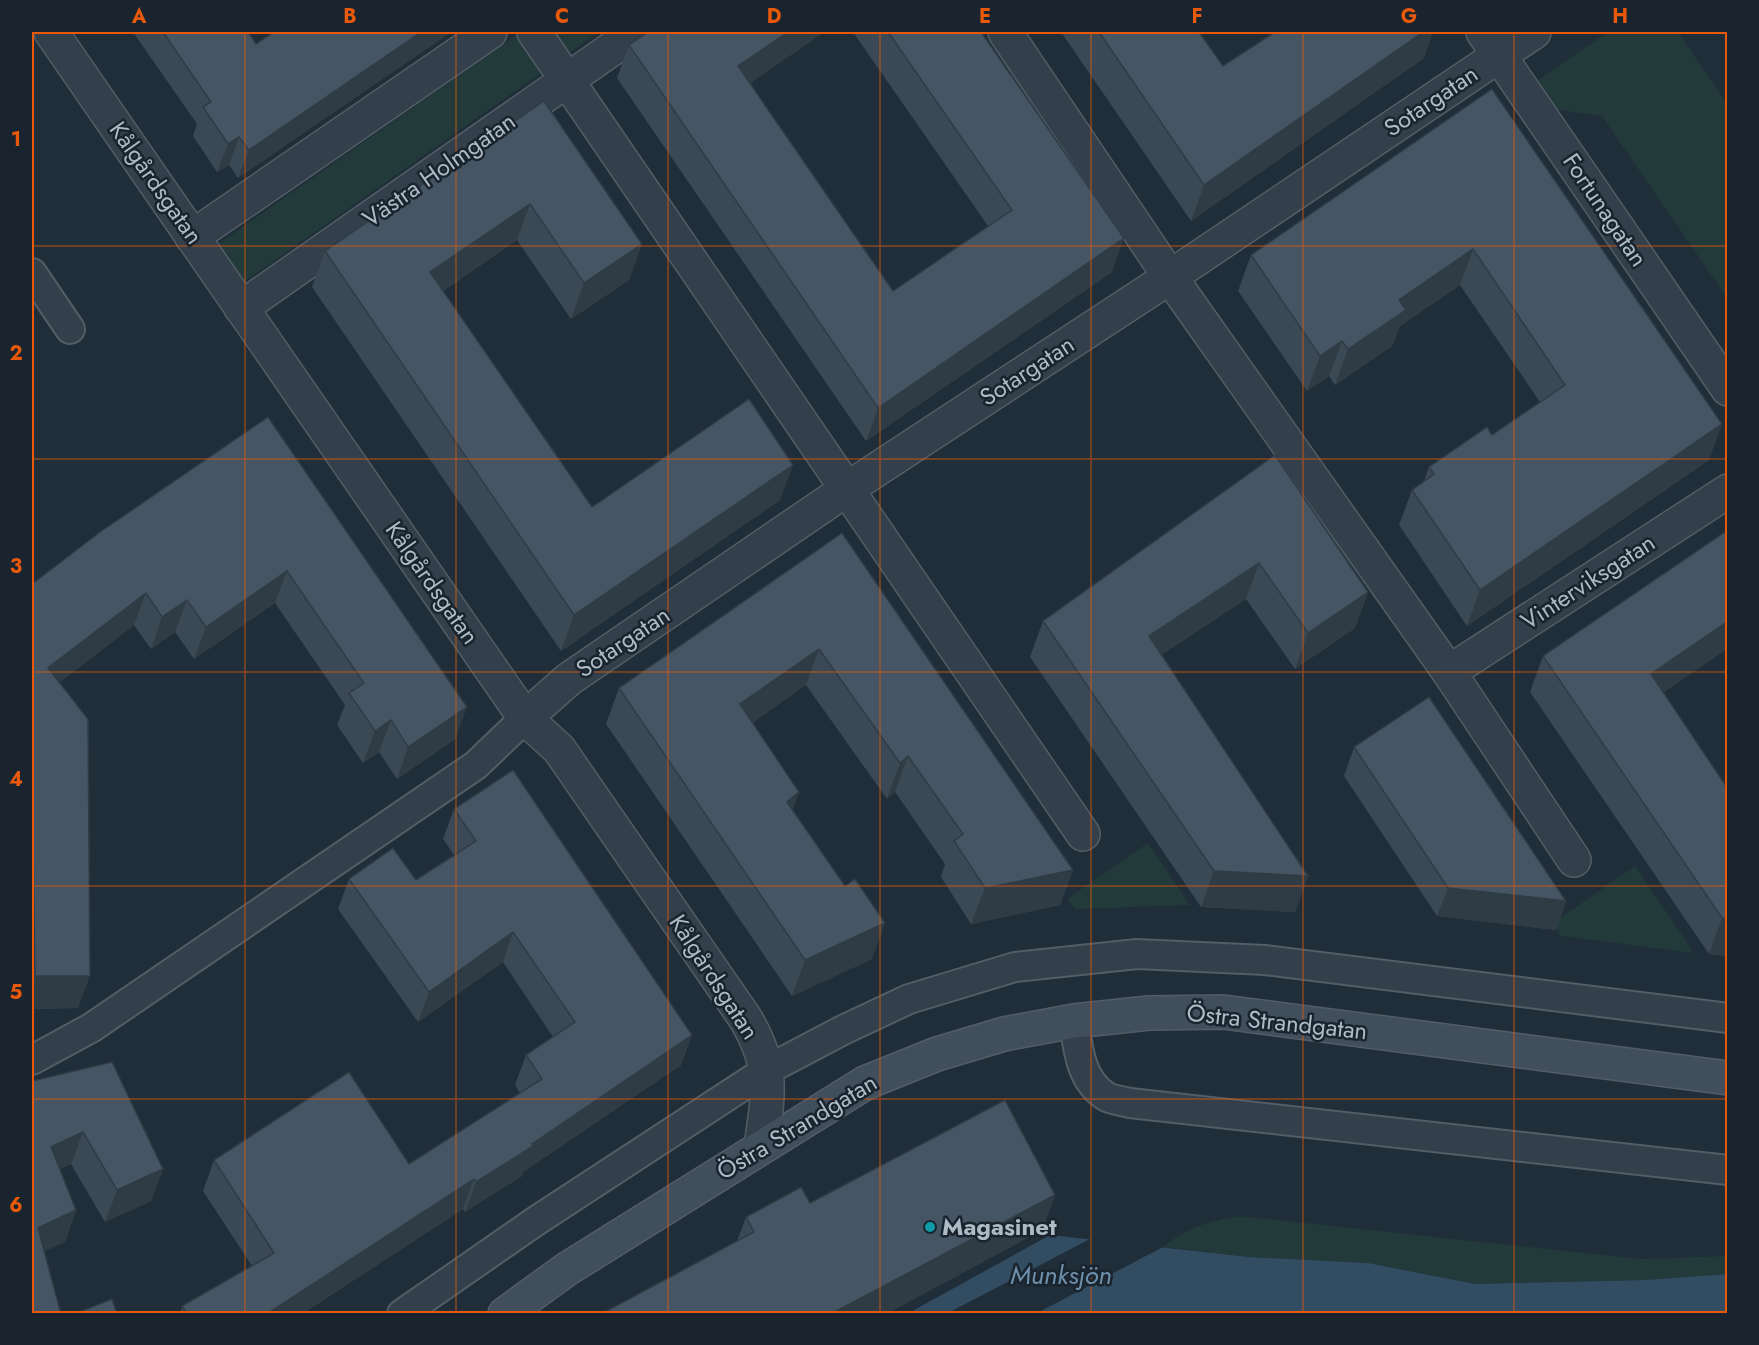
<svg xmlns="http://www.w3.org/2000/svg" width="1759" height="1345" font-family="Jost,sans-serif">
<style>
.green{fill:#223a3a}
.water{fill:#324c62}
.pier{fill:#202e39}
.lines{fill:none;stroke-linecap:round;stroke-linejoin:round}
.service-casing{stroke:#515d67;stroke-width:32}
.minor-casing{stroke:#515d67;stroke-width:36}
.secondary-casing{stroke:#515d67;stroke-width:36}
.service{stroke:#333f4a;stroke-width:28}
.minor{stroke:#333f4a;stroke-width:33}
.secondary{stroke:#414f5d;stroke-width:33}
.wall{fill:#3b4955}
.shaded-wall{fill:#303c45}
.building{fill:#455563;stroke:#303c45;stroke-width:1.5}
.grid{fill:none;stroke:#e8590c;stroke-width:1.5;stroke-opacity:0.55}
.culture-dot{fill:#0f9aa8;stroke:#19242e;stroke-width:2}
.labels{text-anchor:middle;stroke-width:5;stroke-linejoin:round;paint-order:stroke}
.street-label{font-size:24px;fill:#aebac6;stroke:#19242e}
.poi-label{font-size:24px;font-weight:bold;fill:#aebac6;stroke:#19242e;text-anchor:start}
.water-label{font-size:26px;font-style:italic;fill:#6d8fab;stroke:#19242e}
.neatline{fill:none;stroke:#e8590c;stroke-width:2}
.grid-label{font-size:20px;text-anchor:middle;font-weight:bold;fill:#e8590c}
</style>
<rect width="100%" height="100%" fill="#202e39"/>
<g class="green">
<polygon points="521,32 599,32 237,287 211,249"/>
<polygon points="1608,32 1678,32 1727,104 1727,298 1602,116 1553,109 1537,81"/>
<polygon points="1148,843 1190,905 1075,909 1067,899"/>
<polygon points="1635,866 1694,953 1561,936 1553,923"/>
<path d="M1239,1216L1641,1259L1727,1256L1728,1274L1646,1280L1475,1284L1368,1263L1249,1257L1163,1247C1186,1228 1209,1221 1239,1216Z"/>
</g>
<polygon class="water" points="1050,1235 1249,1257 1368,1263 1475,1284 1646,1280 1727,1274 1727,1314 907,1314"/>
<polygon class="pier" points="1094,1237 1161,1244 1163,1247 1037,1313 948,1313"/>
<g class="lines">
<g class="service-casing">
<g id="service">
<polyline points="32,273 70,329"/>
<path d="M1074,1021C1078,1048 1080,1081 1107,1097C1113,1100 1123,1101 1130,1103L1728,1170"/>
<polyline points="32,1060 91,1028 476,765 525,718"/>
<polyline points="402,1314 536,1221 767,1070 843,1030 909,999 1015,967 1137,954 1265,960 1728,1018"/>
</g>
</g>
<g class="minor-casing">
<g id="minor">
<path d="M51,32L525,718L559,749L745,1018C774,1066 769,1093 761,1146"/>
<polyline points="534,32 1083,834"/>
<polyline points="1005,32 1170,277 1449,672 1574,860"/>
<polyline points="1483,32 1728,389"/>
<polyline points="192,237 490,32"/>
<polyline points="241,308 636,32"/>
<polyline points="1449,672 1728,491"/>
<polyline points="525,718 569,679 847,489 1170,277 1534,32"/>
</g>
</g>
<g class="secondary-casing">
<polyline id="secondary" points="505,1314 567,1269 865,1083 937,1054 1004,1034 1074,1021 1149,1013 1223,1012 1728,1078"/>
</g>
<use href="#service" class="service"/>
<use href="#minor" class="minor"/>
<use href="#secondary" class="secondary"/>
</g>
<g class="wall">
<polygon points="133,32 248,32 256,44 451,32 238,178 229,165 217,172 193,136 197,124"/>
<polygon points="824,32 750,83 893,291 988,226 853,32 981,32 1112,272 866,441 617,78 629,45"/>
<polygon points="1061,32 1199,32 1223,66 1424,58 1191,221"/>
<polygon points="1492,89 1709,460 1467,626 1399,525 1412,490 1424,481 1429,467 1492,435 1540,402 1460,285 1400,326 1392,346 1335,385 1329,376 1307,391 1238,291 1251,255"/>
<polygon points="544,101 642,244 629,280 571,319 517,240 443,291 592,507 780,500 561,651 312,287 325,251"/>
<polygon points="268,417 455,739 397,779 379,752 363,763 337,725 345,705 275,603 194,659 175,632 151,649 134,625 60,682 78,1008 32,1009 32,584"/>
<polygon points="1275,455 1368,592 1355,628 1295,669 1246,599 1161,655 1308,876 1295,912 1201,907 1030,657 1043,621"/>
<polygon points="1728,530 1728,648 1663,692 1728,789 1728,956 1709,954 1530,692 1543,656"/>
<polygon points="842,533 1073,870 1060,905 971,924 941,877 945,864 895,792 887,799 806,685 752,723 792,810 872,959 792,996 606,724 619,688"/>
<polygon points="1354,747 1566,901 1556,930 1437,916 1344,776"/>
<polygon points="454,809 692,1035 681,1065 523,1172 522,1176 465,1212 463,1209 302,1314 180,1314 182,1306 252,1266 203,1191 214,1160 409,1164 520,1093 515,1085 526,1055 553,1037 503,962 418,1022 338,909 349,879 416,880 454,855 443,839"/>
<polygon points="32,1081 163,1169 151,1201 105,1222 71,1164 60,1169 76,1210 65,1242 44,1251 32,1314"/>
<polygon points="1055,1195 1042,1230 886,1314 601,1314 737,1241 746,1217 810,1203"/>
</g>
<g class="shaded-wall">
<polygon points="421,32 451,32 238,178 249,150"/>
<polygon points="788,32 824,32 726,100 738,66"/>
<polygon points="1423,32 1433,32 1424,58 1191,221 1204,185"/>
<polygon points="239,137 229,165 217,172 228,144"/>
<polygon points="530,204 517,240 417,308 430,272"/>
<polygon points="1124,238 1112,272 866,441 878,408"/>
<polygon points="642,244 629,280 571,319 584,283"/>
<polygon points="1473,249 1460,285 1400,326 1392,346 1335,385 1348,349 1399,300"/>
<polygon points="1342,341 1329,376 1307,391 1320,356"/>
<polygon points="1722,424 1709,460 1467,626 1480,590"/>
<polygon points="793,465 780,500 561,651 574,615"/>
<polygon points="1259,563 1246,599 1136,672 1149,636"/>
<polygon points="287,571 275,603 194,659 206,627"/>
<polygon points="1368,592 1355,628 1295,669 1308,633"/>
<polygon points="146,593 134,625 37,700 48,668"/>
<polygon points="187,600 175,632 151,649 162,617"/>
<polygon points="1728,621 1728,648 1638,710 1651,674"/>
<polygon points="819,649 806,685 727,740 740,704"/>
<polygon points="467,707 455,739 397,779 408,747"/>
<polygon points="391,720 379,752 363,763 375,731"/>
<polygon points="908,756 895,792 887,799 900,763"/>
<polygon points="799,792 786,828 787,802"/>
<polygon points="1073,870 1060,905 971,924 985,888"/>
<polygon points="1214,871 1308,876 1295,912 1201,907"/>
<polygon points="1448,888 1566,901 1556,930 1437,916"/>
<polygon points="1722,918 1728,919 1728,956 1709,954"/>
<polygon points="885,923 872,959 792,996 805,960"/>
<polygon points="513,932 503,962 418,1022 429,992"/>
<polygon points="35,976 90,976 78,1008 32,1009 32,986"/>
<polygon points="692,1035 681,1065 523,1172 522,1176 465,1212 476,1182"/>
<polygon points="83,1132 71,1164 40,1179 51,1147"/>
<polygon points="163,1169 151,1201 105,1222 117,1190"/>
<polygon points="474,1179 463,1209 302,1314 267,1314"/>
<polygon points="1055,1195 1042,1230 886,1314 831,1314"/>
<polygon points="76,1210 65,1242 32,1257 38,1228"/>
</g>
<g class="building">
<polygon points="163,32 248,32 256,44 274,32 421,32 249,150 239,137 228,144 203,107 211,102"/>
<polygon points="648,32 788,32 738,66 893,291 1012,210 888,32 981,32 1124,238 878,408 629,45"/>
<polygon points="1099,32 1199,32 1223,66 1275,32 1423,32 1204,185"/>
<polygon points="1492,89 1722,424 1480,590 1412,490 1434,474 1429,467 1487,427 1492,435 1565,385 1473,249 1399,300 1406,310 1348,349 1342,341 1320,356 1251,255"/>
<polygon points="544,101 642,244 584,283 530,204 430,272 592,507 749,399 793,465 574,615 325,251"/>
<polygon points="268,417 467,707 408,747 391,720 375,731 349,693 364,683 287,571 206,627 187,600 162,617 146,593 48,668 88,719 90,976 35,976 32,780 32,584 100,532"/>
<polygon points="1275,455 1368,592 1308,633 1259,563 1149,636 1308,876 1214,871 1043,621"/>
<polygon points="1728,530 1728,621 1651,674 1728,789 1728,919 1722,918 1543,656"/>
<polygon points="842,533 1073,870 985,888 954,841 963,834 908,756 900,763 819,649 740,704 799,792 787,802 845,886 855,879 885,923 805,960 619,688"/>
<polygon points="1429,697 1566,901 1448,888 1354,747"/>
<polygon points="513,770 692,1035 532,1144 533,1146 476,1182 474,1179 267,1314 187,1314 182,1306 274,1253 214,1160 349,1072 409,1164 542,1079 526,1055 575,1022 513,932 429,992 349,879 393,848 416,880 476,841 454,809"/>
<polygon points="112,1062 163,1169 117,1190 83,1132 51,1147 76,1210 38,1228 61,1314 32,1314 32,1081"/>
<polygon points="1005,1100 1055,1195 831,1314 601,1314 754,1232 746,1217 801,1187 810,1203"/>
<polygon points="112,1299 117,1314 74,1314"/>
</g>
<path class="grid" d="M245,32V1314M456,32V1314M668,32V1314M880,32V1314M1091,32V1314M1303,32V1314M1514,32V1314M32,246H1728M32,459H1728M32,672H1728M32,886H1728M32,1099H1728"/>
<circle class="culture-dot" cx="930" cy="1227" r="6"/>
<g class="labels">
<g class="street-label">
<text transform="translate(1431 101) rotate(-34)" y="8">Sotargatan</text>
<text transform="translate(439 170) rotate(-35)" y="8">Västra Holmgatan</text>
<text transform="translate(156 183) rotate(55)" y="8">Kålgårdsgatan</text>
<text transform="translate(1605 210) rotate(56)" y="8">Fortunagatan</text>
<text transform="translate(1027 371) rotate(-33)" y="8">Sotargatan</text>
<text transform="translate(1588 582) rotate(-33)" y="8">Vinterviksgatan</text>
<text transform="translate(432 583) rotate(55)" y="8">Kålgårdsgatan</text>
<text transform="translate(623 642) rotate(-34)" y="8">Sotargatan</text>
<text transform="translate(714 977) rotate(57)" y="8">Kålgårdsgatan</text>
<text transform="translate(1277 1022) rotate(6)" y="8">Östra Strandgatan</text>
<text transform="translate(797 1127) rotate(-31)" y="8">Östra Strandgatan</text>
</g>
<g class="poi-label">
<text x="942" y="1235">Magasinet</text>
</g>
<g class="water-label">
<text x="1061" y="1284">Munksjön</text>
</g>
</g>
<rect width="1759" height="1345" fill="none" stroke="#19242e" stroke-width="66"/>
<rect x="33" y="33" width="1693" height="1279" class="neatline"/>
<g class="grid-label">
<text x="139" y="23">A</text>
<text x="350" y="23">B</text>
<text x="562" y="23">C</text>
<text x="774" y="23">D</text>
<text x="985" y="23">E</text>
<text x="1197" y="23">F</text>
<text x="1409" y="23">G</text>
<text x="1620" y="23">H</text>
<text x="16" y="146">1</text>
<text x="16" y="360">2</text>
<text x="16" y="573">3</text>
<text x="16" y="786">4</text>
<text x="16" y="999">5</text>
<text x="16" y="1212">6</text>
</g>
</svg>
